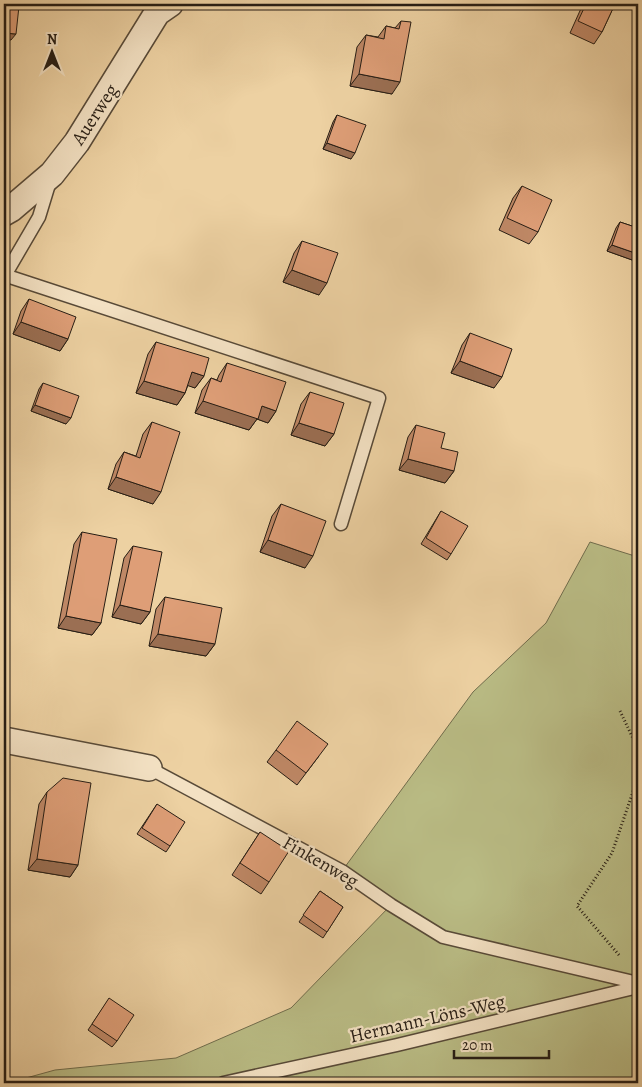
<svg xmlns="http://www.w3.org/2000/svg" width="642" height="1087" font-family="Alegreya,serif">
<style>
.green{fill:#b9bb84;stroke:#706c4c}
.lines{fill:none;stroke-linecap:round;stroke-linejoin:round}
.lane-casing{stroke:#584a38;stroke-width:15}
.street-casing{stroke:#584a38;stroke-width:28}
.path{stroke:#261d14;stroke-width:3;stroke-dasharray:1 2.5;stroke-linecap:butt}
.lane{stroke:#f3e1c3;stroke-width:12}
.street{stroke:#f3e1c3;stroke-width:25}
.wall{fill:#bf8866;stroke:#261d14}
.shaded-wall{fill:#9b6f53;stroke:#261d14}
.building{fill:#de9e77;stroke:#261d14}
.labels{text-anchor:middle;stroke-width:4.5;stroke-linejoin:round;paint-order:stroke}
.street-label{font-size:19px;fill:#261d14;stroke:#f3e1c3}
</style>
<rect width="100%" height="100%" fill="#edd1a2"/>
<filter id="stains"><feTurbulence type="fractalNoise" baseFrequency=".004" numOctaves="4"/><feColorMatrix values="0 0 0 0 .2 0 0 0 0 .09 0 0 0 0 .02 0 0 0 .5 -.17"/></filter>
<radialGradient id="worn" r=".72"><stop offset=".6" stop-color="#630" stop-opacity="0"/><stop offset="1" stop-color="#630" stop-opacity=".3"/></radialGradient>
<polygon class="green" points="590,542 638,557 638,1083 8,1083 55,1070 176,1058 291,1008 391,905 342,871 473,692 546,623"/>
<g class="lines">
<g class="lane-casing">
<g id="lane">
<polyline points="4,275 379,398 341,524"/>
<polyline points="4,277 39,217 50,181"/>
<polyline points="149,768 342,871 391,905 443,937 638,983"/>
<polyline points="223,1083 397,1045 638,987"/>
</g>
</g>
<g class="street-casing">
<g id="street">
<polyline points="4,213 11,209 52,174 77,142 157,13 170,4"/>
<polyline points="4,740 149,768"/>
</g>
</g>
<g class="path">
<polyline points="620,711 638,749"/>
<polyline points="619,955 577,906 612,853 638,777"/>
</g>
<use href="#lane" class="lane"/>
<use href="#street" class="street"/>
</g>
<g class="wall">
<polygon points="583,4 615,4 602,32 594,44 570,33"/>
<polygon points="401,21 392,94 350,86 357,47 366,35 378,37 386,26 395,28"/>
<polygon points="337,115 351,159 323,149 333,122"/>
<polygon points="522,186 538,232 529,244 499,230 513,198"/>
<polygon points="620,222 638,228 638,257 635,261 607,251 616,228"/>
<polygon points="302,241 319,295 283,282 294,253"/>
<polygon points="29,299 68,339 60,351 13,334 21,311"/>
<polygon points="470,333 494,388 451,373 462,345"/>
<polygon points="156,342 204,376 195,388 188,385 185,393 177,405 136,393 148,354"/>
<polygon points="227,363 276,411 268,423 257,419 249,430 195,413 202,390 211,378 217,380 219,375"/>
<polygon points="43,383 66,424 31,411 39,389"/>
<polygon points="310,392 334,434 325,446 291,435 301,404"/>
<polygon points="152,422 153,504 108,489 116,464 124,452 136,456 143,434"/>
<polygon points="416,425 454,471 445,483 399,470 408,437"/>
<polygon points="281,504 305,568 260,552 272,516"/>
<polygon points="441,511 451,554 447,560 421,544"/>
<polygon points="82,532 101,623 92,635 58,628 74,544"/>
<polygon points="133,546 150,612 141,624 112,617 124,558"/>
<polygon points="165,597 215,644 206,656 149,646 156,609"/>
<polygon points="276,750 319,756 297,785 267,762"/>
<polygon points="47,792 78,865 70,877 28,870 39,804"/>
<polygon points="157,804 170,846 166,852 137,834"/>
<polygon points="260,832 269,882 261,894 232,875"/>
<polygon points="320,891 343,907 323,938 299,922"/>
<polygon points="109,999 117,1041 112,1047 88,1030"/>
</g>
<g class="shaded-wall">
<polygon points="4,33 16,34 11,40 4,40"/>
<polygon points="359,74 400,82 392,94 350,86"/>
<polygon points="327,143 355,153 351,159 323,149"/>
<polygon points="612,245 638,254 638,257 635,261 607,251"/>
<polygon points="292,270 327,283 319,295 283,282"/>
<polygon points="21,322 68,339 60,351 13,334"/>
<polygon points="460,361 502,377 494,388 451,373"/>
<polygon points="192,372 204,376 195,388 183,384"/>
<polygon points="144,381 185,393 177,405 136,393"/>
<polygon points="203,401 262,406 276,411 268,423 257,419 249,430 195,413"/>
<polygon points="35,405 71,418 66,424 31,411"/>
<polygon points="299,423 334,434 325,446 291,435"/>
<polygon points="408,459 454,471 445,483 399,470"/>
<polygon points="116,477 161,492 153,504 108,489"/>
<polygon points="268,540 313,556 305,568 260,552"/>
<polygon points="120,605 150,612 141,624 112,617"/>
<polygon points="66,616 101,623 92,635 58,628"/>
<polygon points="158,634 215,644 206,656 149,646"/>
<polygon points="37,859 78,865 70,877 28,870"/>
</g>
<g class="building">
<polygon points="4,4 19,6 16,34 4,33"/>
<polygon points="586,4 615,4 602,32 578,21"/>
<polygon points="401,21 411,22 400,82 359,74 366,35 384,39 386,26 399,29"/>
<polygon points="337,115 366,125 355,153 327,143"/>
<polygon points="522,186 552,200 538,232 507,218"/>
<polygon points="620,222 638,228 638,254 612,245"/>
<polygon points="302,241 338,253 327,283 292,270"/>
<polygon points="29,299 76,317 68,339 21,322"/>
<polygon points="470,333 512,349 502,377 460,361"/>
<polygon points="156,342 209,358 204,376 192,372 185,393 144,381"/>
<polygon points="227,363 286,382 276,411 262,406 258,419 203,401 211,378 221,382"/>
<polygon points="43,383 79,396 71,418 35,405"/>
<polygon points="310,392 344,403 334,434 299,423"/>
<polygon points="152,422 180,432 161,492 116,477 124,452 140,458"/>
<polygon points="416,425 445,433 441,448 458,452 454,471 408,459"/>
<polygon points="281,504 326,521 313,556 268,540"/>
<polygon points="441,511 468,526 451,554 426,538"/>
<polygon points="82,532 117,539 101,623 66,616"/>
<polygon points="133,546 162,552 150,612 120,605"/>
<polygon points="165,597 222,608 215,644 158,634"/>
<polygon points="297,721 328,744 306,773 276,750"/>
<polygon points="63,778 91,783 78,865 37,859 47,792"/>
<polygon points="157,804 185,822 170,846 142,828"/>
<polygon points="260,832 289,851 269,882 240,863"/>
<polygon points="320,891 343,907 327,932 303,915"/>
<polygon points="109,998 134,1015 117,1041 92,1024"/>
</g>
<g class="labels">
<g class="street-label">
<text transform="translate(94 114) rotate(-57)" y="7">Auerweg</text>
<text transform="translate(321 861) rotate(30)" y="7">Finkenweg</text>
<text transform="translate(427 1018) rotate(-13)" y="7">Hermann-Löns-Weg</text>
</g>
</g>
<rect width="642" height="1087" fill="none" stroke="#edd1a2" stroke-width="20"/>
<rect x="5" y="5" width="632" height="1077" fill="none" stroke="#261d14" stroke-width="2.5"/>
<rect x="10" y="10" width="622" height="1067" fill="none" stroke="#261d14"/>
<g transform="translate(52 52)" stroke="#f3e1c3" stroke-width="4" paint-order="stroke">
<path d="M0-4L9 19L0 12L-9 19Z" fill="#261d14"/>
<text y="-8" font-size="14" font-weight="bold" text-anchor="middle" fill="#261d14">N</text>
</g>
<path d="M454 1050v8h95v-8" fill="none" stroke="#261d14" stroke-width="2.5"/>
<text x="462" y="1050" font-size="15" fill="#261d14" stroke="#f3e1c3" stroke-width="4" paint-order="stroke">20 m</text>
<rect width="100%" height="100%" filter="url(#stains)"/>
<rect width="100%" height="100%" fill="url(#worn)"/>
</svg>
